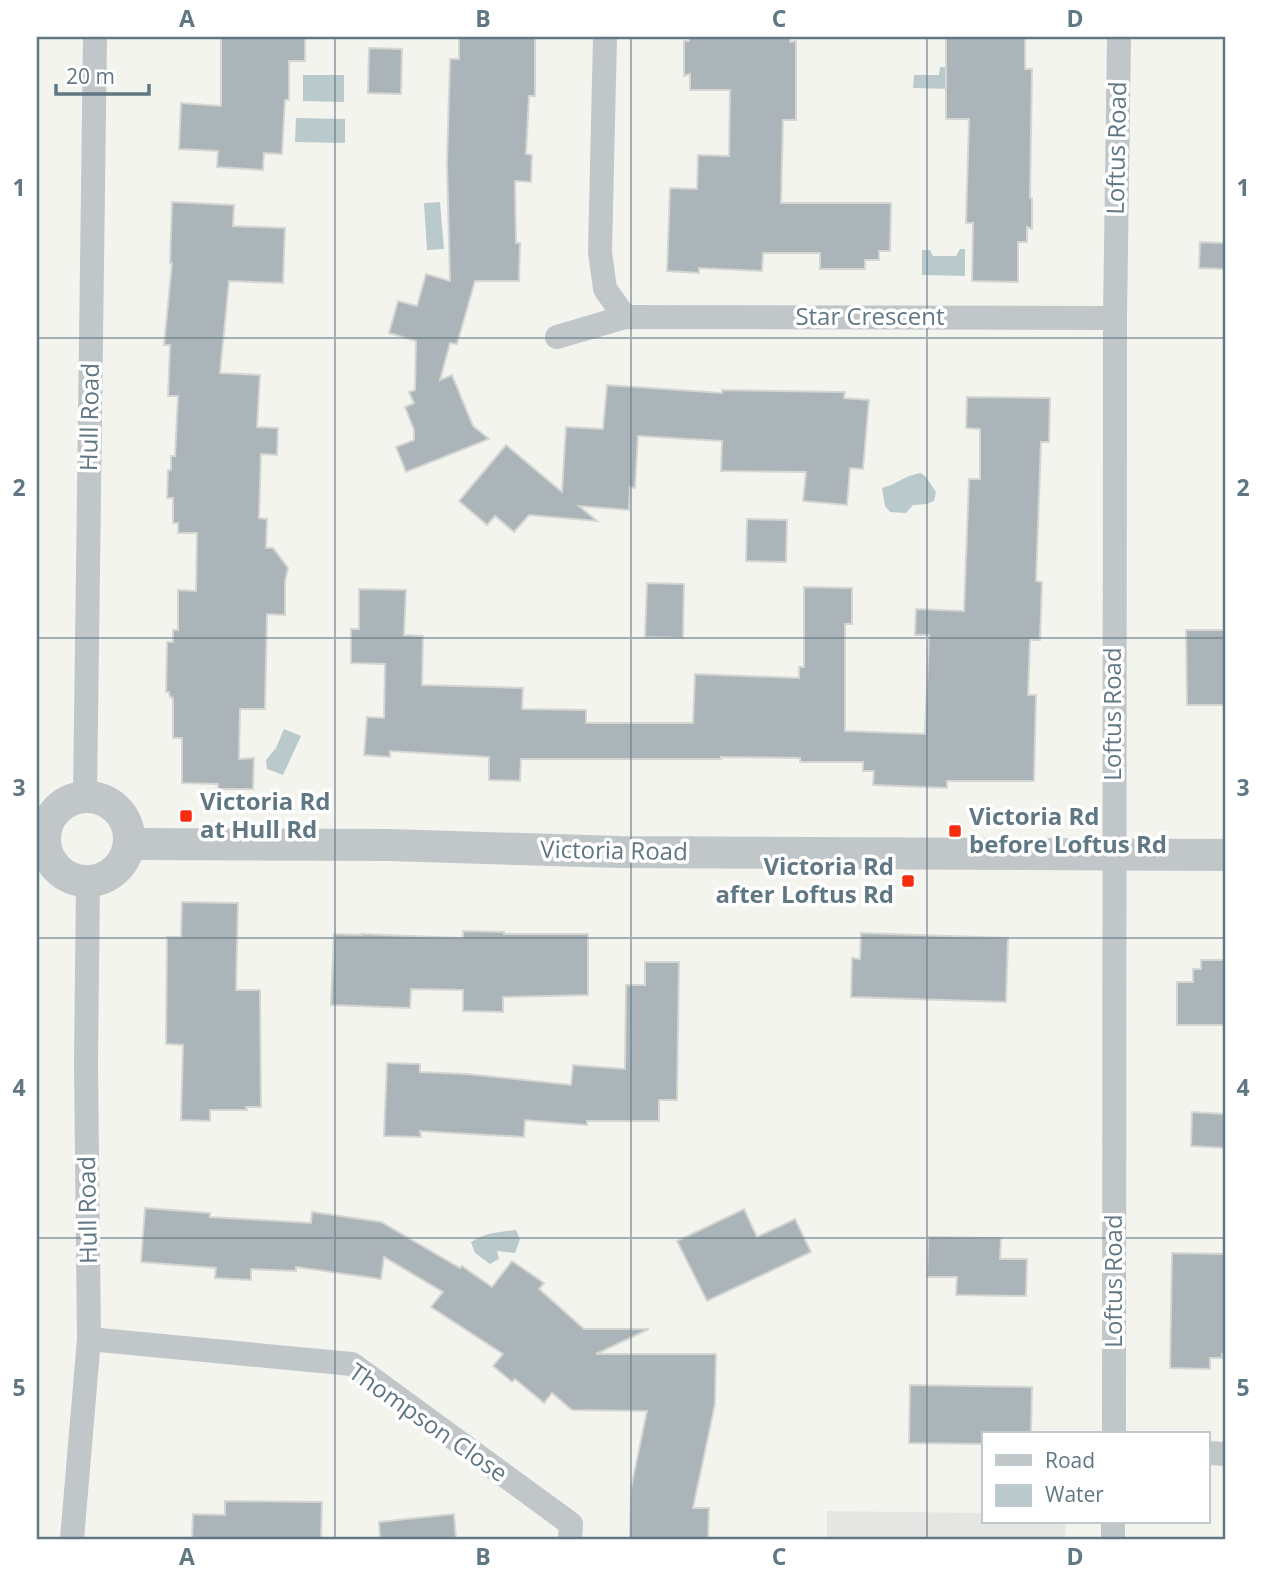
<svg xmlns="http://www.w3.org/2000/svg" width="1262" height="1576" font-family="'Open Sans',sans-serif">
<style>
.built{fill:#e5e5e3}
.water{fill:#b9c9cc}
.building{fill:#abb5b9;stroke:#d5d5d2;stroke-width:2}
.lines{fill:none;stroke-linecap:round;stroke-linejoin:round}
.minor{stroke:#c1c6c9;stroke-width:24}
.tertiary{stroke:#c1c6c9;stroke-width:32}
.grid{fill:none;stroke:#607784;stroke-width:2;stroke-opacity:0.55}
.poi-dot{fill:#f62d0e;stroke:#fff;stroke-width:2.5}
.labels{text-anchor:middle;stroke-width:7;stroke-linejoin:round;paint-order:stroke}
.street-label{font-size:24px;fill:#607784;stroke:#fff}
.poi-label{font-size:24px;font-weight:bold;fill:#607784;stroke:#fff;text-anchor:start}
.neatline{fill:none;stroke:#607784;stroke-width:2.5}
.grid-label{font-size:23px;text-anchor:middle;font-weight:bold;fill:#607784}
</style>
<rect width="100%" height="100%" fill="#f4f4ef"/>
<polygon class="built" points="827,1511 984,1513 984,1522 1066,1522 1065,1539 827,1539"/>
<g class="water">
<polygon points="940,67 952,67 952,89 913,88 914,75 939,75"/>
<polygon points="303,75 344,75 344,102 303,101"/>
<polygon points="296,118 345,119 345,143 295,142"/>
<polygon points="440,202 444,249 427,250 424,203"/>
<polygon points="960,249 965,249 965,276 922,275 922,250 930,250 933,256 956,256"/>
<path d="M921,473L926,477L936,492L934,501L927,504L913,505L906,513L890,512L885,506L882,488C898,484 903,476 921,473Z"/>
<polygon points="284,729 301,736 283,775 267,769 266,760 276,748"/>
<path d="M516,1230L520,1239L515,1253L497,1251L499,1259L490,1264L475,1253L471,1242C486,1232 499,1232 516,1230Z"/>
</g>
<g class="building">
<polygon points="221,37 305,37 305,61 289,61 289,100 285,100 282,154 264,153 263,170 217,167 218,151 179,149 181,103 221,106"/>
<polygon points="459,37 535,37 535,96 529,96 526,154 532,155 531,182 515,181 516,243 520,243 519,281 475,281 457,344 450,343 440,380 452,375 473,426 489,439 406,472 396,447 414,440 414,430 405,407 414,403 409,392 415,390 416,341 389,333 398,301 417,306 426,274 450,281 447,163 450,59 459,59"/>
<polygon points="689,37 790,37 790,42 796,41 796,120 783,120 781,203 891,203 890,251 879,251 879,260 865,260 865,269 820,269 820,253 763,253 762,271 699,268 699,273 667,271 670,188 697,189 698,155 729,156 730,90 690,90 690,74 684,76 684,41 689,41"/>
<polygon points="946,37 1025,37 1025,69 1032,69 1030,198 1032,198 1032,229 1027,227 1027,242 1018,242 1018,282 972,281 973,223 966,223 969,119 946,119"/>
<polygon points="369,48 402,49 401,94 368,93"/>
<polygon points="172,202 234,205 233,226 285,228 283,283 229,281 220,373 260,375 257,427 278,428 277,455 261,454 259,518 267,519 266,548 273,548 288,568 285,581 285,615 267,614 265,709 240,709 239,759 254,758 253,789 218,789 218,784 182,783 182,738 173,738 173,698 170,697 169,692 166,692 167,642 173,642 173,630 178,630 178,590 196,591 197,533 178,533 178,523 173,523 173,498 167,498 168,470 171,470 171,456 175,456 178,396 168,396 170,345 164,345 172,263 170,263"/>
<polygon points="1200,242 1225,243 1225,269 1199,268"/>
<polygon points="607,385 722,393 722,390 845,392 844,398 869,400 863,469 850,468 847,505 803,501 806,472 721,471 722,441 638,436 635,488 630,487 629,510 579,506 597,521 529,515 514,532 495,516 487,525 459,501 506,445 562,492 566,427 603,429"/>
<polygon points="967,397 1050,398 1049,442 1041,442 1036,581 1042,582 1040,640 1030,640 1028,695 1036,695 1034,781 947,781 947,788 873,785 874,771 863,771 863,762 800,762 800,758 721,757 721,759 521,759 520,781 489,780 489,757 390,751 390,757 364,755 367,717 384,718 385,664 351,663 351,629 359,629 359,589 406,590 404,635 423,636 422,685 523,688 522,709 586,710 586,723 693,723 695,674 799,678 799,667 804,667 804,587 852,588 852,624 845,624 845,731 925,734 929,635 915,635 916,609 964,611 969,479 980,479 980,429 966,428"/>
<polygon points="747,519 787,520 786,562 746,561"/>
<polygon points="647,583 684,584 683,638 645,637"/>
<polygon points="1186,630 1225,630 1225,705 1187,705"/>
<polygon points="182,902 238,903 236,990 260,990 261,1107 246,1107 247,1110 210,1110 210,1121 181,1120 183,1045 166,1044 167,937 181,937"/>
<polygon points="463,931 504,932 504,934 588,934 588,995 503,997 503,1012 463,1011 463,990 411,989 410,1008 331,1005 334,934 361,935 361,934 463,938"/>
<polygon points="861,933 1008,938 1006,1002 851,997 852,958 860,959"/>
<polygon points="1201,960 1225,960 1225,1025 1177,1025 1177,982 1193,982 1193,969 1201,969"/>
<polygon points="645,962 679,962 677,1100 659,1100 659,1121 587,1121 587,1125 525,1120 524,1137 420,1131 421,1137 384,1136 387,1063 420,1064 420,1072 467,1074 571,1085 573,1065 625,1069 626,985 645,985"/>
<polygon points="1192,1112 1225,1114 1225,1148 1191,1146"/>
<polygon points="145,1208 210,1213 210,1217 311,1223 312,1212 381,1222 460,1268 462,1266 492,1287 512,1261 544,1283 539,1289 584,1329 649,1329 596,1354 716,1354 715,1404 693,1508 709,1508 708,1539 630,1539 631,1488 647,1411 572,1410 552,1393 544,1403 515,1379 512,1382 493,1366 503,1354 431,1307 443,1292 384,1257 381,1279 296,1267 296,1271 251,1269 251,1280 215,1278 216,1268 141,1262"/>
<polygon points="744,1209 757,1237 795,1219 811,1252 707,1301 677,1241"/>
<polygon points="928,1237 1001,1238 1000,1259 1027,1259 1026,1296 956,1295 957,1277 927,1277"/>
<polygon points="1172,1253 1225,1254 1225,1354 1222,1354 1222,1358 1210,1358 1210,1369 1170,1368"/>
<polygon points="910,1385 1032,1387 1031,1434 984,1434 984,1444 909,1443"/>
<polygon points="225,1501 322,1502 321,1539 192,1539 193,1514 225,1515"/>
<polygon points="454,1514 456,1539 380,1539 379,1522"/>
</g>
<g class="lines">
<g class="minor">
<polyline points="605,37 600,252 605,289 625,317"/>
<polyline points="557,337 625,317 1115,318"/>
<polyline points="85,797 95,37"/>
<polyline points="89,1339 352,1364 571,1524 570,1539"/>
<polyline points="1114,1434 1115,318 1119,37"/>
<polyline points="1208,1453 1225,1454"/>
<polyline points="72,1539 89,1339 86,1063 88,881"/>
<polyline points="1113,1539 1113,1522"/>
</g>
<g class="tertiary">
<circle cx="87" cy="839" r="42"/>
<polyline points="129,844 389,845 619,852 1225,855"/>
</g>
</g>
<path class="grid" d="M335,37V1539M631,37V1539M927,37V1539M37,338H1225M37,638H1225M37,938H1225M37,1238H1225"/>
<g class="poi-dot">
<rect x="179" y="809" width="14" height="14" rx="3.5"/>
<rect x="948" y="824" width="14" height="14" rx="3.5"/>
<rect x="901" y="874" width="14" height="14" rx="3.5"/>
</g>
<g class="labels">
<g class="street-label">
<text transform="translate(1117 148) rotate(-89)" y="8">Loftus Road</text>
<text x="870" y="325">Star Crescent</text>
<text transform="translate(90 417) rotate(-89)" y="8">Hull Road</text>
<text transform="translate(1113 714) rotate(-90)" y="8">Loftus Road</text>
<text transform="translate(614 851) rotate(1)" y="8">Victoria Road</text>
<text transform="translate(88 1210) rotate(-91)" y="8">Hull Road</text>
<text transform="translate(1114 1281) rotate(-90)" y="8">Loftus Road</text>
<text transform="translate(428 1423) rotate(35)" y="8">Thompson Close</text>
</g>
<g class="poi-label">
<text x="200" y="810">Victoria Rd<tspan x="200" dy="28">at Hull Rd</tspan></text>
<text x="969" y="825">Victoria Rd<tspan x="969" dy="28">before Loftus Rd</tspan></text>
<text x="894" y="875" text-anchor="end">Victoria Rd<tspan x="894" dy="28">after Loftus Rd</tspan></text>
</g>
</g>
<rect width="1262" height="1576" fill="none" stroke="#ffffff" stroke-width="77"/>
<rect x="982" y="1432" width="228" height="91" fill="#ffffff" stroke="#bfc9ce" stroke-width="2"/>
<rect x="996" y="1455" width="35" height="10" fill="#c1c6c9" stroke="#bfc9ce" stroke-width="2"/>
<text x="1045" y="1468" font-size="21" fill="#607784">Road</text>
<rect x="996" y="1485" width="35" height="21" fill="#b9c9cc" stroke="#bfc9ce" stroke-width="2"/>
<text x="1045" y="1502" font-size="21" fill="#607784">Water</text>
<path d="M56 84v10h93v-10" fill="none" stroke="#607784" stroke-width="3.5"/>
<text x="66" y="84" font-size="21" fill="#607784" stroke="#ffffff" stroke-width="5" paint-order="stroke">20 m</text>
<rect x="38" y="38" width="1186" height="1500" class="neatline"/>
<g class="grid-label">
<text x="187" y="27">A</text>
<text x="483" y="27">B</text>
<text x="779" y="27">C</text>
<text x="1075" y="27">D</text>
<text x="19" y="196">1</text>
<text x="1243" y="196">1</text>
<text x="19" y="496">2</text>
<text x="1243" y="496">2</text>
<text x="19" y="796">3</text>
<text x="1243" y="796">3</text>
<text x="19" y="1096">4</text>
<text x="1243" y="1096">4</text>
<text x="19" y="1396">5</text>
<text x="1243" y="1396">5</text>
<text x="187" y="1565">A</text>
<text x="483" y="1565">B</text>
<text x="779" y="1565">C</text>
<text x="1075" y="1565">D</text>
</g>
</svg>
